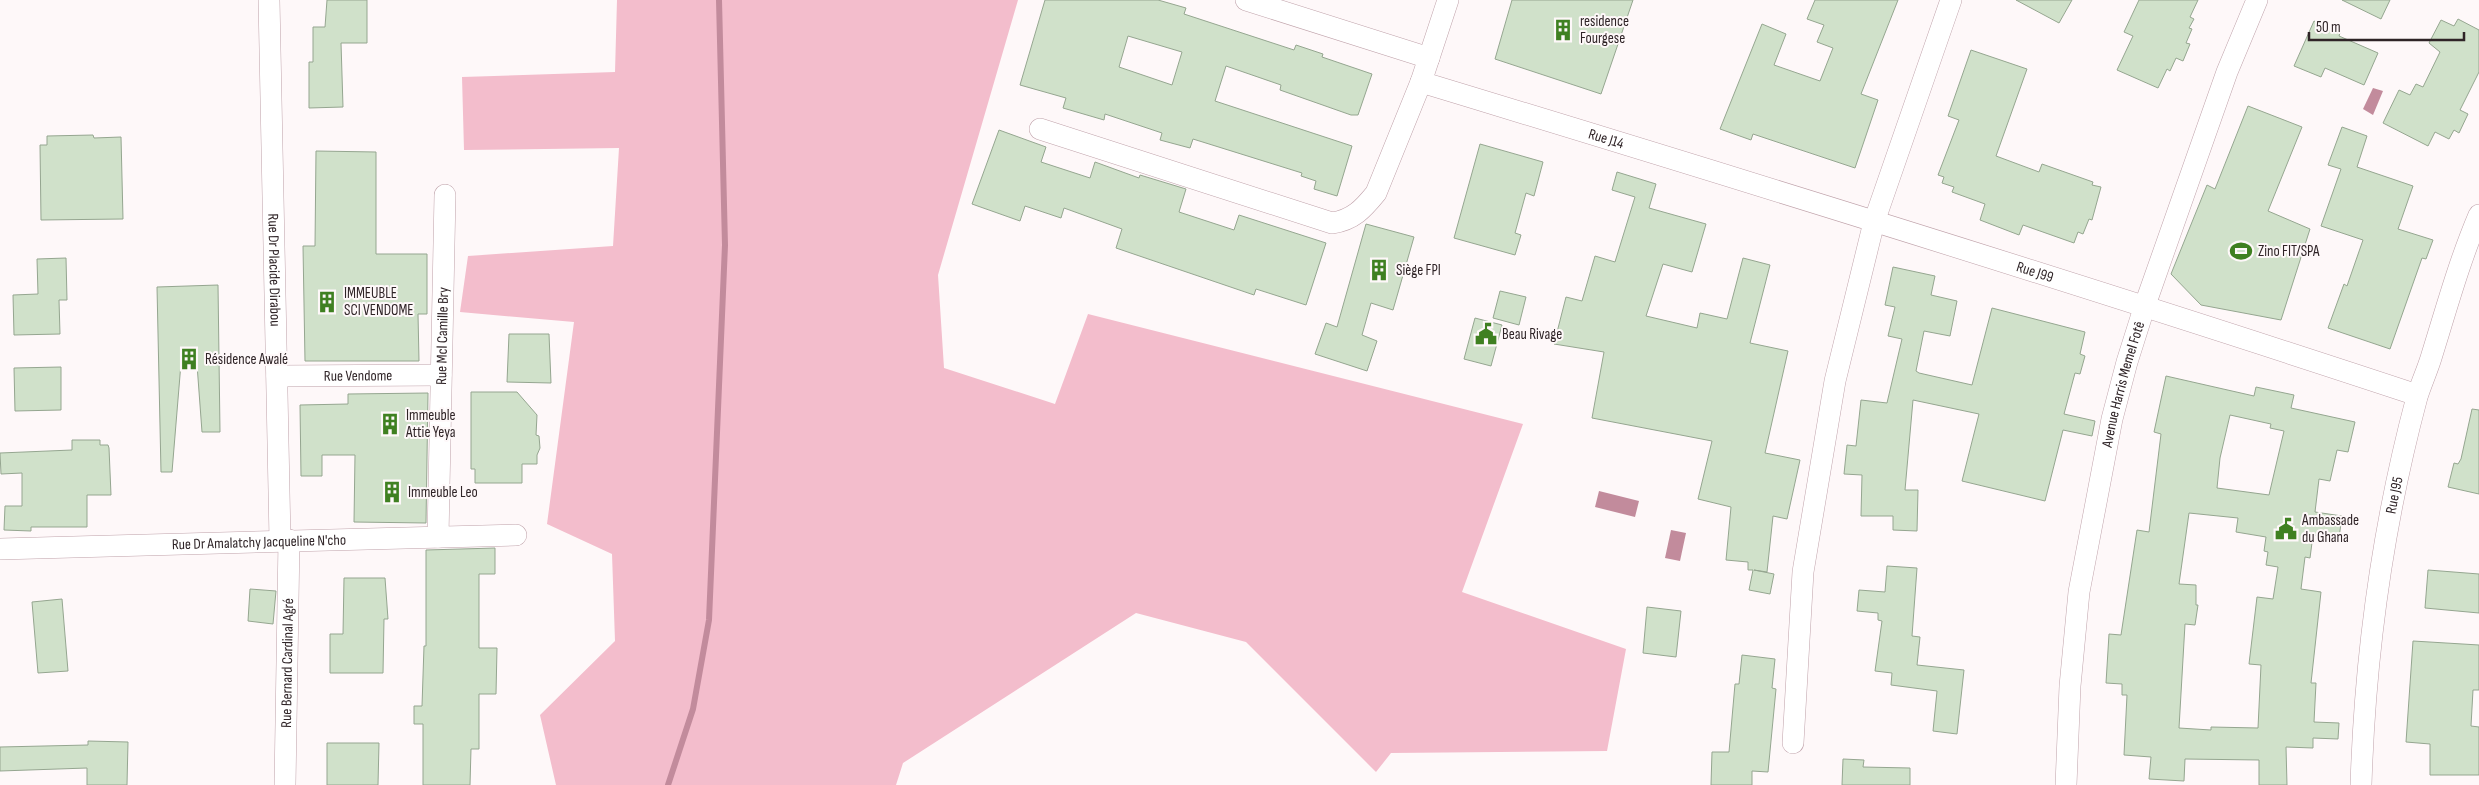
<svg xmlns="http://www.w3.org/2000/svg" width="2479" height="785" font-family="'Sofia Sans Condensed',sans-serif">
<style>
.green{fill:#f3bdcc}
.water{fill:#c28b9c}
.lines{fill:none;stroke-linecap:round;stroke-linejoin:round}
.stream{stroke:#c28b9c;stroke-width:6}
.building{fill:#d0e1ca;stroke:#95a690;fill-rule:evenodd}
.street-casing{stroke:#c0a3ab;stroke-width:22}
.street{stroke:#fff;stroke-width:21}
.labels{text-anchor:middle;stroke-width:4;stroke-linejoin:round;paint-order:stroke}
.poi-label{font-size:15px;fill:#2f2427;stroke:#fef8f9;text-anchor:start}
.street-label{font-size:15px;fill:#2f2427;stroke:#fef8f9}
</style>
<rect width="100%" height="100%" fill="#fef8f9"/>
<polygon class="green" points="617,0 1018,0 938,275 944,368 1055,404 1088,314 1523,424 1462,592 1626,649 1607,751 1391,753 1376,772 1246,642 1136,613 903,763 896,785 556,785 540,715 615,641 612,554 547,524 574,322 460,312 468,256 613,246 619,148 464,150 462,77 615,72"/>
<g class="water">
<polygon points="2373,88 2383,91 2373,115 2363,109"/>
<polygon points="1599,491 1639,501 1635,517 1595,507"/>
<polygon points="1671,530 1686,533 1680,561 1665,558"/>
</g>
<g class="lines">
<polyline class="stream" points="668,785 693,709 709,620 725,245 719,0"/>
</g>
<g class="building">
<polygon points="327,0 367,0 367,43 341,43 343,107 309,108 309,62 313,62 313,27 325,27"/>
<path d="M1045,0H1158L1186,8L1184,14L1294,50L1296,45L1323,54L1322,57L1372,74L1358,115H1351L1280,90L1281,85L1226,66L1215,101L1352,146L1337,196L1314,189L1316,181L1301,176L1302,173L1193,139L1190,148L1160,140L1162,133L1105,114L1104,120L1063,108L1066,98L1020,85ZM1128,36L1182,52L1172,85L1119,67Z"/>
<polygon points="1512,0 1633,0 1601,94 1495,59"/>
<polygon points="1815,0 1898,0 1861,94 1878,100 1855,168 1753,134 1751,140 1720,129 1762,24 1786,34 1774,65 1820,81 1833,48 1817,42 1824,25 1807,19"/>
<polygon points="2016,0 2072,0 2059,23"/>
<polygon points="2139,0 2198,0 2190,17 2194,19 2189,28 2192,29 2186,43 2190,44 2183,61 2176,58 2170,71 2167,69 2158,88 2117,70 2133,36 2124,32"/>
<polygon points="2342,0 2390,0 2381,19"/>
<polygon points="2458,19 2479,30 2479,72 2460,110 2468,114 2459,133 2454,130 2449,139 2435,132 2428,146 2383,123 2399,90 2410,95 2416,84 2423,87 2440,52 2429,43 2441,20 2454,26"/>
<polygon points="2314,21 2340,33 2339,36 2378,53 2364,85 2325,68 2321,77 2294,66"/>
<polygon points="1971,50 2027,69 1996,156 2039,172 2042,164 2093,182 2092,185 2101,187 2092,220 2089,219 2083,234 2078,232 2074,243 2023,225 2019,235 1980,220 1985,204 1952,192 1954,187 1942,183 1944,177 1938,175 1959,120 1948,116"/>
<polygon points="2248,106 2302,127 2268,211 2310,229 2281,320 2201,305 2171,274 2207,185 2215,189"/>
<polygon points="2342,127 2367,136 2357,167 2413,186 2398,229 2433,240 2426,259 2422,258 2390,349 2328,328 2344,284 2347,286 2363,240 2321,226 2341,169 2328,165"/>
<polygon points="999,130 1046,147 1041,162 1090,178 1095,162 1139,178 1140,175 1186,189 1179,212 1234,230 1239,215 1326,243 1306,305 1256,289 1254,295 1116,248 1122,229 1064,208 1061,218 1025,206 1020,221 972,204"/>
<polygon points="93,135 94,138 121,137 123,219 41,220 40,145 47,145 47,136"/>
<polygon points="1480,144 1543,162 1534,196 1526,193 1515,233 1521,235 1515,255 1454,238"/>
<polygon points="316,151 376,152 376,254 427,254 427,314 418,314 419,361 305,361 303,246 315,246"/>
<polygon points="1617,172 1656,184 1649,208 1706,224 1692,272 1663,264 1646,316 1697,328 1700,313 1727,319 1743,258 1770,265 1750,343 1788,351 1765,453 1800,460 1787,519 1773,516 1767,572 1754,570 1774,574 1770,594 1749,590 1753,570 1748,570 1748,562 1726,560 1731,507 1698,499 1712,441 1592,418 1604,352 1554,344 1566,297 1582,301 1595,256 1615,262 1635,197 1612,190"/>
<polygon points="1366,224 1414,237 1393,310 1371,303 1362,335 1377,341 1367,371 1315,354 1326,323 1337,327"/>
<polygon points="66,258 67,300 59,300 60,334 14,335 13,295 38,294 37,259"/>
<polygon points="1893,267 1935,276 1931,295 1957,301 1950,336 1924,331 1916,371 1919,373 1972,385 1992,308 2085,332 2080,354 2085,356 2080,374 2075,373 2064,414 2095,421 2092,436 2063,430 2045,501 1962,481 1979,414 1913,400 1905,490 1918,490 1917,531 1893,530 1893,516 1861,516 1862,475 1844,474 1847,445 1856,446 1861,400 1887,403 1902,339 1888,336 1895,307 1885,305"/>
<polygon points="218,285 220,432 202,432 196,351 182,351 172,472 161,472 157,287"/>
<polygon points="1500,291 1526,297 1519,325 1493,318"/>
<polygon points="1475,318 1502,325 1491,366 1464,359"/>
<polygon points="509,334 549,334 551,383 507,382"/>
<polygon points="61,367 61,410 15,411 14,368"/>
<path d="M2166,376L2254,396L2256,387L2294,395L2291,408L2355,422L2348,452L2337,450L2330,481L2319,479L2315,512L2342,516L2339,538L2313,535L2310,558L2305,557L2301,589L2321,592L2311,683H2316L2314,722L2339,723L2338,739L2313,738V748L2286,747L2287,785H2259V760L2185,759L2184,781L2149,779L2151,757L2124,755L2127,695H2122V684L2106,683L2109,634L2121,635L2137,530L2149,532L2161,434L2154,432ZM2230,415L2271,424L2270,428L2284,431L2269,495L2217,488L2220,458ZM2189,513L2238,518L2236,532L2266,537L2264,551L2268,552L2266,565L2278,567L2273,599L2257,597L2249,664L2261,665L2258,728L2211,727V730L2179,728L2185,624L2195,625L2198,605H2196V585L2179,584Z"/>
<polygon points="471,392 517,392 537,415 536,435 539,436 540,448 537,455 537,464 522,464 522,483 475,483 475,469 471,469"/>
<polygon points="428,393 426,523 354,522 355,455 322,455 322,476 301,476 300,405 348,404 348,394"/>
<polygon points="2472,409 2479,410 2479,494 2448,487 2454,463 2458,464 2461,459"/>
<polygon points="72,440 100,440 100,445 108,445 109,448 111,495 87,495 87,527 31,527 31,531 4,530 5,506 22,506 22,473 1,474 0,453 72,450"/>
<polygon points="495,548 495,574 479,574 479,648 497,648 496,694 479,694 479,749 471,749 470,785 423,785 423,724 414,724 414,706 422,706 424,646 426,646 426,550"/>
<polygon points="1887,566 1917,568 1912,636 1920,637 1917,665 1964,670 1957,734 1933,731 1937,691 1891,685 1892,673 1875,671 1882,621 1878,620 1878,613 1857,611 1859,590 1885,592"/>
<polygon points="2428,570 2479,574 2479,613 2425,608"/>
<polygon points="344,578 385,578 388,619 384,619 383,673 330,673 330,634 343,634"/>
<polygon points="250,589 276,591 273,624 248,621"/>
<polygon points="62,599 68,671 38,673 32,602"/>
<polygon points="1647,607 1681,611 1676,657 1643,653"/>
<polygon points="2413,641 2479,645 2479,690 2473,690 2471,726 2479,727 2479,775 2430,775 2430,744 2406,742"/>
<polygon points="1742,655 1775,659 1772,688 1776,689 1768,772 1752,771 1752,785 1711,785 1712,752 1729,752 1735,684 1739,684"/>
<polygon points="88,741 128,742 127,785 87,785 87,768 0,771 0,747 88,745"/>
<polygon points="327,743 379,743 378,785 327,785"/>
<polygon points="1843,759 1864,760 1863,767 1910,768 1910,785 1842,785"/>
</g>
<g class="lines">
<g class="street-casing">
<g id="street">
<path id="s1" d="M269,0L280,540"/>
<polyline points="1246,0 1429,58"/>
<path id="s2" d="M1448,0L1421,82C1754,183 2087,286 2417,395"/>
<path d="M1040,129L1332,223C1353,220 1363,209 1376,193L1421,82"/>
<path id="s3" d="M277,376L441,375"/>
<path id="s4" d="M438,537L445,195"/>
<path id="s5" d="M0,549L516,535"/>
<polyline points="1793,743 1803,572 1835,381 1874,222 1951,0"/>
<path id="s6" d="M285,785L289,540"/>
<path id="s7" d="M2066,785L2070,686L2079,592L2112,419L2127,362L2145,305L2227,72L2257,0"/>
<path id="s8" d="M2361,785C2365,654 2383,524 2417,397C2421,384 2427,371 2431,358C2446,310 2459,262 2479,215"/>
</g>
</g>
<use href="#street" class="street"/>
</g>
<defs>
<g id="building-bare" transform="scale(1.725)"><path d="M-4-6H4V6H1V3H-1V6H-4ZM-2.5-4.3h1.7v1.8h-1.7ZM.8-4.3h1.7v1.8H.8ZM-2.5-1h1.7V.8h-1.7ZM.8-1h1.7V.8H.8Z" fill="#3f8021" stroke="#fef8f9" stroke-width="2.5" paint-order="stroke"/></g>
<g id="stadium-bare" transform="scale(1.725)"><path d="M0-5a6.5 5 0 1 0 0 10a6.5 5 0 1 0 0-10ZM-3.5-1.8h7v3.6h-7Z" fill="#3f8021" stroke="#fef8f9" stroke-width="2.5" paint-order="stroke"/></g>
<g id="civic-bare" transform="scale(1.725)"><path d="M-.6-6.5H3V-4.5H.6V-3L4-1V1h2V6H-6V1h2V-1L-.6-3ZM-1.2 2.5V6h2.4V2.5Z" fill="#3f8021" stroke="#fef8f9" stroke-width="2.5" paint-order="stroke"/></g>
</defs>
<g fill-rule="evenodd">
<use href="#building-bare" x="1563" y="30"/>
<use href="#stadium-bare" x="2241" y="251"/>
<use href="#building-bare" x="1379" y="270"/>
<use href="#building-bare" x="327" y="302"/>
<use href="#civic-bare" x="1486" y="334"/>
<use href="#building-bare" x="189" y="359"/>
<use href="#building-bare" x="390" y="424"/>
<use href="#building-bare" x="392" y="492"/>
<use href="#civic-bare" x="2286" y="529"/>
</g>
<g class="labels">
<g class="poi-label">
<text x="1580" y="26">residence<tspan x="1580" dy="17">Fourgese</tspan></text>
<text x="2258" y="256">Zino FIT/SPA</text>
<text x="1396" y="275">Siège FPI</text>
<text x="344" y="298">IMMEUBLE<tspan x="344" dy="17">SCI VENDOME</tspan></text>
<text x="1502" y="339">Beau Rivage</text>
<text x="205" y="364">Résidence Awalé</text>
<text x="406" y="420">Immeuble<tspan x="406" dy="17">Attie Yeya</tspan></text>
<text x="408" y="497">Immeuble Leo</text>
<text x="2302" y="525">Ambassade<tspan x="2302" dy="17">du Ghana</tspan></text>
</g>
<g class="street-label">
<text dy="5" stroke="none"><textPath href="#s2" startOffset="280">Rue J14</textPath></text>
<text dy="5" stroke="none"><textPath href="#s1" startOffset="270">Rue Dr Placide Dirabou</textPath></text>
<text dy="5" stroke="none"><textPath href="#s2" startOffset="729">Rue J99</textPath></text>
<text dy="5" stroke="none"><textPath href="#s4" startOffset="201">Rue Mcl Camille Bry</textPath></text>
<text dy="5" stroke="none"><textPath href="#s3" startOffset="81">Rue Vendome</textPath></text>
<text dy="5" stroke="none"><textPath href="#s7" startOffset="406">Avenue Harris Memel Fotê</textPath></text>
<text dy="5" stroke="none"><textPath href="#s8" startOffset="292">Rue J95</textPath></text>
<text dy="5" stroke="none"><textPath href="#s5" startOffset="259">Rue Dr Amalatchy Jacqueline N'cho</textPath></text>
<text dy="5" stroke="none"><textPath href="#s6" startOffset="122">Rue Bernard Cardinal Agré</textPath></text>
</g>
</g>
<path d="M2309 32v8h155v-8" fill="none" stroke="#2f2427" stroke-width="2.5"/>
<text x="2316" y="32" font-size="15" fill="#2f2427" stroke="#fef8f9" stroke-width="4" paint-order="stroke">50 m</text>
</svg>
